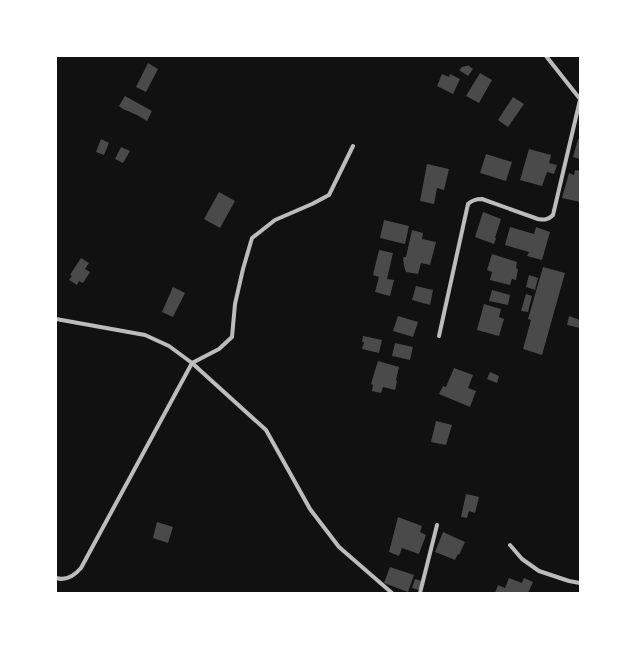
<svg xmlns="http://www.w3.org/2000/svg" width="636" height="649" font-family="'PT Sans',sans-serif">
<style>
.building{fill:#4a4a4a}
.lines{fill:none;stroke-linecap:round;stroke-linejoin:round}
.minor{stroke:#bcbcbc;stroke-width:4}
</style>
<rect width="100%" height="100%" fill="#111"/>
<g class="building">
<polygon points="148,63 158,69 146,92 136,87"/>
<polygon points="468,65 473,69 468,76 459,70 462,67 466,66 468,66"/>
<polygon points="480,73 492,80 479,103 466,96"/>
<polygon points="442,74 449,77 450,74 460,79 453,94 437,86"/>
<polygon points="125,96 152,111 147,121 137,115 123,109 119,106"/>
<polygon points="513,97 524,104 508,127 498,120"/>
<polygon points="101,139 109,143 104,155 96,152"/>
<polygon points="578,139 580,140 580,159 573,157"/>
<polygon points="121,147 130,151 123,163 115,159"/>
<polygon points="529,149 551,155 549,163 557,165 554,174 547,172 542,186 520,180"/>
<polygon points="486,154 512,162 506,181 480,173"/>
<polygon points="427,164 449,169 444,190 437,188 434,204 420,201"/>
<polygon points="575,170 580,171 580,202 562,198 569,173 574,175"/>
<polygon points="219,192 235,201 220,228 204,219"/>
<polygon points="483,212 501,219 495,238 496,238 494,244 475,237"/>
<polygon points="384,220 409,226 405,244 380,238"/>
<polygon points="510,227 534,234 536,227 550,232 542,260 527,256 529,252 505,245"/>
<polygon points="412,230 423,233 422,239 436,242 430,265 421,263 418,274 406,272 404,266 403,258 404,257 406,257"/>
<polygon points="379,250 393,253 387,279 394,280 390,296 375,292 379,277 373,275"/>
<polygon points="492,254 517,262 516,268 518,269 516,280 512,279 510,285 490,280 492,272 487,270"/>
<polygon points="81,258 89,263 85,269 90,272 83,283 79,281 77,285 69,280 72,276 70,275"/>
<polygon points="543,267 565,273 542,355 523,349 531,320 528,319"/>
<polygon points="529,275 538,278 535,290 526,287"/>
<polygon points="416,286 433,290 430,305 412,300"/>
<polygon points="173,287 185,293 173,317 162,312"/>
<polygon points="492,290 510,295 508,305 489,301"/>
<polygon points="526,294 532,296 528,312 521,311"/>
<polygon points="484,304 501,309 499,317 504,319 499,336 477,330"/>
<polygon points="398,316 418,322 413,337 393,331"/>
<polygon points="569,316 580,320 580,328 567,325"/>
<polygon points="363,336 382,340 379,353 362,349 364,342 362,342"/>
<polygon points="395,343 413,347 410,360 392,356"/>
<polygon points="378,361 399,367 396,380 397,381 395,390 383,387 381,393 372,391 373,385 371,384"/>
<polygon points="454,368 473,375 468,388 476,391 470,407 439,394 443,386 446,387"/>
<polygon points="490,372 499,376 497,383 487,379"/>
<polygon points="436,421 452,425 446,445 431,442"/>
<polygon points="466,494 479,497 475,513 469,511 467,518 461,517"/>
<polygon points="398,517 422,526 420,532 426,535 419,554 402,548 399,556 389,552"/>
<polygon points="157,522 173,527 168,543 153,538"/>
<polygon points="443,532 465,542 459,555 458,554 455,560 435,552"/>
<polygon points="390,567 414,575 408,592 384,583"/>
<polygon points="509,578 522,583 524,578 533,582 528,593 495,593 498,585 505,588"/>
<polygon points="415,579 422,581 419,590 412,588"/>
</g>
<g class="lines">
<g class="minor">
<polyline points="546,56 580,99"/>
<polyline points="56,319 145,335 169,346 192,363 266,430 310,509 339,547 392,593"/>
<path d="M439,336L468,204C472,200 476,199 482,199L538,219C544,220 548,220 553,215L580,100"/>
<polyline points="510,545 522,559 539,571 569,581 580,583"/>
<path d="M56,578C66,581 75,575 81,568L192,363L219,349L232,337L235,304L243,269L252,238L275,220L312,204L329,195L353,146"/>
<polyline points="420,593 437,525"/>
</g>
</g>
<rect width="636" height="649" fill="none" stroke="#ffffff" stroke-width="114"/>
</svg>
